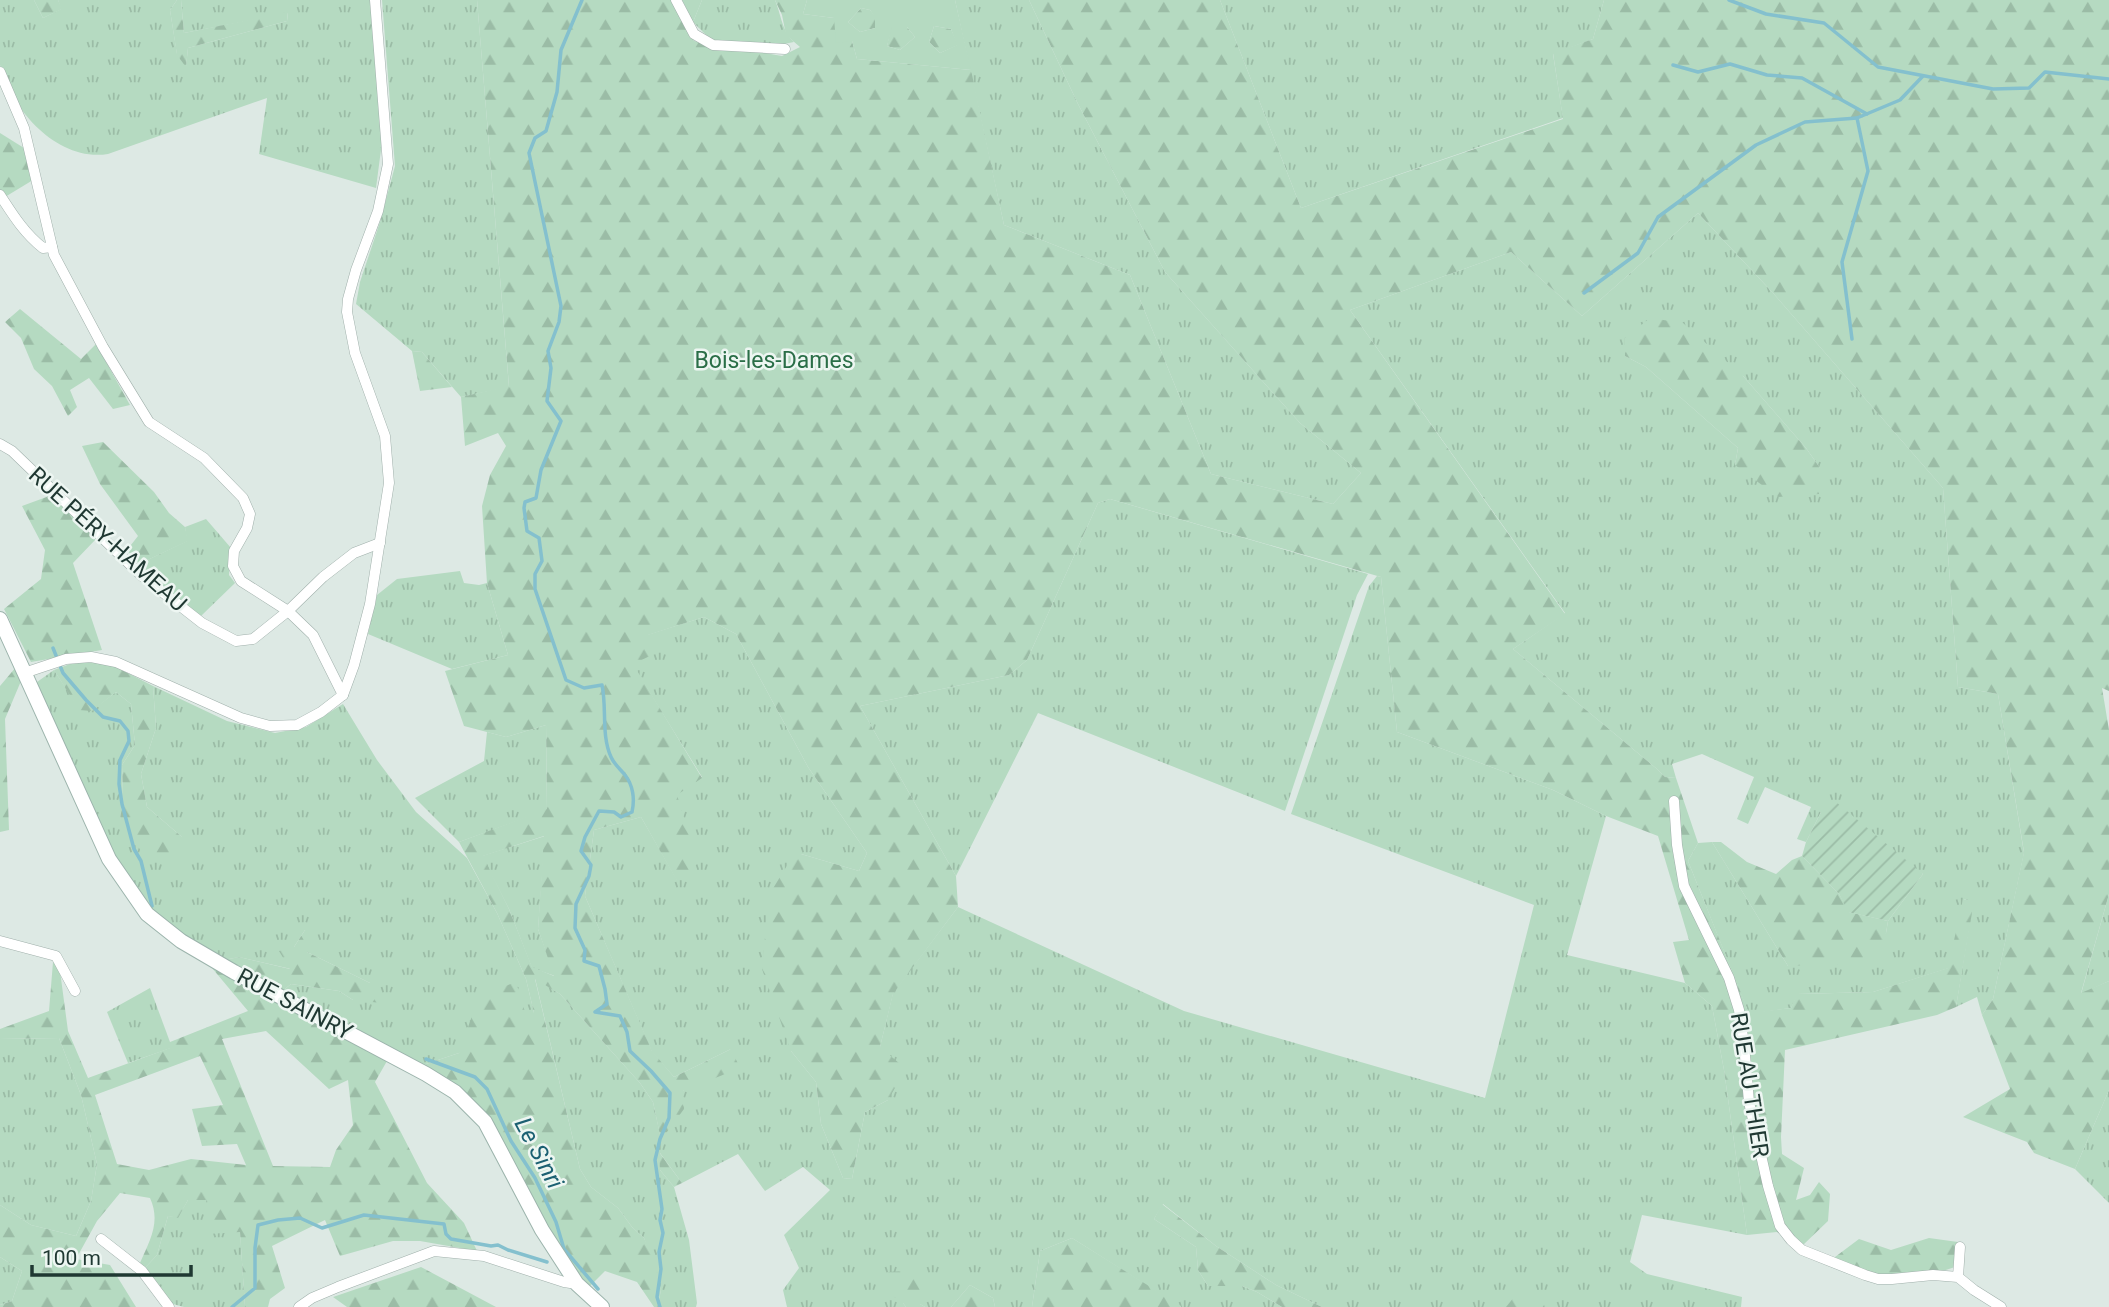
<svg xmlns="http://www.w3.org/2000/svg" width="2109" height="1307" font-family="Roboto,sans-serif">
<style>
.grass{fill:url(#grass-tufts);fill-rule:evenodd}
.forest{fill:url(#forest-firs);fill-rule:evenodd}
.park{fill:#b5dac1;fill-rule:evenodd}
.garden{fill:url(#garden-furrows)}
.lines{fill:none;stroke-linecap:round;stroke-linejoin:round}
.stream{stroke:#84c0ce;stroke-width:3.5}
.street-casing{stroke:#a0b0ab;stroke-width:11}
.secondary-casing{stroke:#9cb4ac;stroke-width:16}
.street{stroke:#fff;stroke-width:10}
.secondary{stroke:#fff;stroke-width:14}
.labels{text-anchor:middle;stroke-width:5;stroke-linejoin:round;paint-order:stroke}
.park-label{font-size:23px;fill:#2a6e47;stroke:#edf6f2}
.street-label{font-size:23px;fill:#1f3832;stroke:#edf6f2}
.water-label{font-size:24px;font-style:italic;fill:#1b6072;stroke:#edf6f2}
</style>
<defs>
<pattern id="grass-tufts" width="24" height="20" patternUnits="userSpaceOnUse" patternTransform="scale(1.75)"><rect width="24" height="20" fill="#b5dac1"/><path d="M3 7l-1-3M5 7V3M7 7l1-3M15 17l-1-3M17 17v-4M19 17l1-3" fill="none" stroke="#9bbca6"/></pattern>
<pattern id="forest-firs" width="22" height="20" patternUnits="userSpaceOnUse" patternTransform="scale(1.75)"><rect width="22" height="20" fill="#b5dac1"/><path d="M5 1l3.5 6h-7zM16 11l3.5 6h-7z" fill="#9bbca6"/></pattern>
<pattern id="garden-furrows" width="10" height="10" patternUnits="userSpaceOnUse" patternTransform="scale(1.75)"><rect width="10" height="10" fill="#b5dac1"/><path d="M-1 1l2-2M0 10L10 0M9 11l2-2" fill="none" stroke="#9bbca6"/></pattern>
</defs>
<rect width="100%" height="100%" fill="#dde9e4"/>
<g class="grass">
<path d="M0,0H34L43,18L61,9L58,0H177L170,10L177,54L186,66L188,48L287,21L288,13L184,33L181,0H370L382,142L376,188L259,154L267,98L108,154C58,162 12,111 0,65C0,49 0,18 0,0Z"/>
<polygon points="382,0 477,0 509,387 461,397 422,352 412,351 356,304 360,282 380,222 395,166"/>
<path d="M702,0H775C781,14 782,32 794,42L768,47L712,41L693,22Z"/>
<polygon points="955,0 1029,0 1078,104 1165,272 1300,423 1361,473 1333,504 1211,474 1130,275 1004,225"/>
<polygon points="1220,0 1604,0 1593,39 1553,54 1563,118 1301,208"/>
<path d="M1698,213L1773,293L1943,488L1958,687L1998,694L2024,853L1993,999L1982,1015L1977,997L1956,1007L1973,902L1964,899L1949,968L1873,992L1798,994L1791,1008L1749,1014L1688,861L1698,843L1712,842L1788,966L1886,933L1888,921L1923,874L1821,812L1806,842L1797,839L1811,807L1765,787L1748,824L1737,819L1754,777L1702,754L1672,764L1676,778L1665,777L1657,769L1513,649L1565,613L1350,310L1511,252L1582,316ZM1625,356L1743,376L1806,448L1820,468L1735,465L1738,448L1646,367Z"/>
<polygon points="1110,499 1368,574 1357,595 1285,811 1038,713 956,876 860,706 1009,675 1027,660 1098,503"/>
<polygon points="206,519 231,548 229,575 235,583 201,616 147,574 139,564 187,541 185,527"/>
<polygon points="460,571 464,583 479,585 487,583 508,655 452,669 368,634 377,595 397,579"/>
<polygon points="1377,576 1381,577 1397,732 1553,790 1606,816 1567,955 1685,983 1712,1006 1724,1070 1747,1235 1642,1215 1630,1262 1647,1274 1742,1297 1741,1307 1322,1307 1276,1285 1216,1246 1163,1204 1154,1219 1196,1247 1198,1270 1208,1286 1242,1286 1257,1292 1282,1307 1181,1307 1072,1238 1040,1251 1032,1307 995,1307 993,1298 970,1285 951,1307 925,1307 920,1304 903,1303 906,1307 787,1307 783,1290 799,1268 784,1235 830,1190 803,1167 765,1191 738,1154 682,1183 660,1153 660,1170 674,1187 689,1240 697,1303 696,1307 658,1307 661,1289 644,1238 632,1227 618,1208 591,1187 580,1169 535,978 560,994 640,1083 653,1102 661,1139 683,1091 731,1049 674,1077 652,1052 585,896 594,830 641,817 677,880 676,795 702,777 632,664 647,635 704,617 736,634 808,767 867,853 859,871 801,854 791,1051 816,1082 821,1124 843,1178 852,1179 865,1112 888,1100 880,1047 893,993 958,907 1184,1011 1485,1098 1534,905 1291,814 1369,586"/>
<polygon points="54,670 80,710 92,710 116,692 131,704 135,745 122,765 123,796 120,819 182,837 147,807 141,774 156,728 153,686 227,721 275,733 306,727 343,704 377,760 416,812 467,858 497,913 526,979 534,1013 525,1013 459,1053 420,1066 280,993 291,984 339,991 353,1000 370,983 307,952 305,930 294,947 291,969 239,957 219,961 148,908 115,859 83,790 37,682"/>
<polygon points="546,725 547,810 459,842 415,798 484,761 487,732 506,737"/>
<polygon points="545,836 538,929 555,976 532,968 509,909 482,856"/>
<polygon points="2109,894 2109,981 2081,994"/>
<polygon points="150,988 170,1042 171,1048 128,1063 107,1012"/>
<polygon points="59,1038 81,1095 97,1164 91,1201 76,1236 31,1225 0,1205 0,1039"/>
<polygon points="2109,1090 2109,1203 2075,1169"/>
<polygon points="188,1200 207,1200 240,1231 245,1307 184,1307 173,1304 144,1269 157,1255 168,1216 178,1217"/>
<polygon points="0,1257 22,1271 12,1301 0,1305"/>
</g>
<g class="forest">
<polygon points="34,0 58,0 62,9 43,18"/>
<polygon points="177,0 181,0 184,33 288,12 287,21 188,48 186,67 177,55 170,10"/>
<path d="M477,0H675L694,41L782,56L800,47L786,35L782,15L775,0H807L803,14L834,18L852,41L857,59L971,70L1004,225L1130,275L1211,474L1333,504L1361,473L1300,423L1165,272L1078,104L1029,0H1220L1301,208L1563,119L1553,53L1593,39L1604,0H2109V691L2102,688L2109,730V894L2081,993L2109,981V1090L2075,1169L2034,1153L2027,1142L1963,1117L2010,1089L1982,1015L1993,999L2024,852L1998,694L1958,687L1943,488L1773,293L1698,213L1582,316L1511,252L1350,310L1565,614L1513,649L1657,769L1665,777L1676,778L1698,843L1688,861L1749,1013L1791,1008L1797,994L1873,992L1948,968L1963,899L1974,901L1956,1007L1937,1015L1785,1050L1781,1137L1782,1154L1804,1168L1796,1200L1810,1195L1819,1182L1830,1194L1828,1221L1803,1245L1777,1232L1747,1235L1724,1070L1712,1006L1685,983L1673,942L1689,940L1658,836L1606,816L1553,790L1397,732L1381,577L1110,499L1098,503L1027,660L1009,675L860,706L956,876L958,907L893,994L880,1047L906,1069L888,1100L865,1112L852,1179L843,1178L821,1124L816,1082L791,1051L762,969L769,895L788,864L801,854L859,871L867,853L808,767L736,634L704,617L648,635L652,655L633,664L702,778L677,795L698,863L677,881L641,817L594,830L585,896L652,1051L674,1077L731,1049L740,1068L683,1091L684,1109L661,1140L653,1102L640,1083L560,994L535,979L580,1169L591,1187L618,1208L632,1227L644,1238L655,1263L661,1289L658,1307H654L637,1282L605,1271L584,1292L485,1122L420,1066L459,1053L479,996L516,982L525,1012L534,1013L526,979L497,913L459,842L547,809L546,725L506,737L464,726L445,671L508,655L487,583L482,506L490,475L506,446L498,433L465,446L461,397L509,386ZM544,836L538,929L554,976L532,967L509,909L483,856Z"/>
<polygon points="861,8 870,10 876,17 875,28 860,32 848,22"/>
<polygon points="934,26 951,29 958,45 940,53 929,42"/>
<polygon points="891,27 907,27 915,37 900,50 887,46"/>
<polygon points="0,133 24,148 33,180 5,197 0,190"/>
<polygon points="20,309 81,359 96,344 130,405 113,409 89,378 70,390 77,407 68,416 52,386 34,369 21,338 5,322"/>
<polygon points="1650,318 1683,323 1743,376 1806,448 1820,468 1819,494 1778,497 1735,465 1738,448 1646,367 1625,356 1625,338"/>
<polygon points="412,351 422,352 452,387 420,391"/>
<polygon points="103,442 154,492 169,513 185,527 188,541 139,564 127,550 138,536 100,484 82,446"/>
<polygon points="52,495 96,539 73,563 102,650 31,662 4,609 41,579 45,550 22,506"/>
<polygon points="78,661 108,663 153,686 156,728 141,774 147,807 182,837 186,849 171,865 143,854 120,819 123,795 122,765 135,745 131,704 116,692 92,711 79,710 54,670"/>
<polygon points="16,667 21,681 5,719 9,830 0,832 0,686"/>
<polygon points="1712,842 1721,842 1747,862 1776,874 1792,860 1802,856 1839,894 1849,912 1888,921 1886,933 1870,963 1788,966"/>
<polygon points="305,930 314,944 307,952 370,983 391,1004 353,1000 339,991 291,984 280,993 219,961 239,957 290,969 279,951 294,947"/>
<path d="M53,962L60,971L68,1031L88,1078L170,1048V1042L248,1011L207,962L243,980L387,1061L375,1082L427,1183L464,1223L477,1251L420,1241H393L340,1256L325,1220L272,1246L285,1288L270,1299L268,1307H245L240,1232L208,1234L206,1200H188L178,1218L168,1216L157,1255L144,1269L140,1263C150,1240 161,1222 150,1198L120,1193L97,1221L76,1259L110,1265L136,1307H0V1305L12,1301L22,1271L0,1257V1205L31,1225L76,1236L91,1201L97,1164L81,1095L59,1038L0,1039V1029L49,1011ZM266,1031L329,1089L348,1080L353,1125L336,1150L330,1167L273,1166L222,1039ZM200,1056L223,1105L192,1109L202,1146L237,1144L246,1165L191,1159L149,1170L117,1164L95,1095Z"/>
<polygon points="659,1152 682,1183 674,1187 660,1170"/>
<polygon points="1162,1204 1216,1246 1276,1285 1322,1307 1282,1307 1257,1292 1242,1286 1208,1286 1198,1270 1196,1247 1154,1219"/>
<polygon points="1072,1238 1181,1306 1181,1307 1032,1307 1040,1251"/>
<polygon points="1929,1238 1958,1242 1955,1247 1955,1267 1909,1282 1874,1278 1831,1260 1859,1239 1891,1250"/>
<polygon points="421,1267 496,1307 347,1307 333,1297"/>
<polygon points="906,1271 921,1284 920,1304 925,1307 906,1307 903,1303 887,1292 888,1272"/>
<polygon points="970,1285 993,1298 995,1307 951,1307"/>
<polygon points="1519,1291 1545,1306 1544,1307 1506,1307"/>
</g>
<g class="park">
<polygon points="682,0 702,0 693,22"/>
<path d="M807,0H955L971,70L857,59L852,41L836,43L834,18L803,14ZM861,8L870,10L875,17V28L860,32L848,22ZM934,26L951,29L957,45L940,53L929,42ZM892,27H907L915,37L900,50L887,46Z"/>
</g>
<polygon class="garden" points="1836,802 1923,874 1888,921 1848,912 1839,894 1802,856 1806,842 1821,812"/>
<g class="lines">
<g class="stream">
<path d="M582,0L561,50L557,92L546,131L535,138L529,153L561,306L559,322L548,351L551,368L547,401L561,421L541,470L536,498L525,502L524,508L527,531L539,538L542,561L535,574V589L566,680L584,688L602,685C607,708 601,735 611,757C614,764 620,769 625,775C633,785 635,799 632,812L621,817L614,812L599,811L585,837L581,851L591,865L589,876L576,904L575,928L585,950L584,961L599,966L605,989L607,1004L595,1012L620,1016L627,1032L630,1051L651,1071L670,1093L669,1118L660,1139L655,1160L662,1209L660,1220L663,1233L659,1252L661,1269L657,1297L660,1307"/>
<polyline points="1729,0 1766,14 1824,23 1878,67 1993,89 2029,88 2045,72 2109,79"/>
<polyline points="1673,65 1698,72 1730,64 1767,75 1802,78 1867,114"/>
<polyline points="1584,293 1638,253 1658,217 1756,145 1805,122 1857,118"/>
<polyline points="1852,339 1842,262 1868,171 1857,118 1900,100 1923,76"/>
<polyline points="53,648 63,673 86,700 103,717 120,721 128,731 129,741 120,760 119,784 122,804 134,849 141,861 152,906"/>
<polyline points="426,1059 475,1077 487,1089 511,1141 535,1178 556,1222 564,1249 598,1289"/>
<polyline points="232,1307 255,1288 255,1248 258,1225 278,1220 300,1218 322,1228 364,1215 444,1224 446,1234 451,1239 491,1246 498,1245 508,1250 547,1262"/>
</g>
<g class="street-casing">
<g id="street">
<polyline points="676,0 694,34 713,45 785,49"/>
<polyline points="0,72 24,128 54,255 103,347 149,422 204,458 243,498 250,514 247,528 234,551 233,566 241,581 288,611 313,635 343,695"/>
<path d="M0,195C13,215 24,233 43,248L52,247"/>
<polyline points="0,444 12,451 142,576 202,623 236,641 253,639 288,611 323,577 354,553 380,543"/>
<polyline points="24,673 66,659 91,657 116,662 241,718 270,726 297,725 321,712 343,695 354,665 370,604 389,483 385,436 355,353 347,312 348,299 356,270 378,211 388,164 375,0"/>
<polyline points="1674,801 1677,845 1684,886 1729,978 1739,1010 1744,1044 1749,1102 1768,1186 1780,1226 1791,1240 1802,1250 1865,1275 1878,1279 1892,1279 1933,1275 1958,1277 1974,1290 2001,1307"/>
<polyline points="0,941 56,956 75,991"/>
<polyline points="101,1239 142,1271 169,1307"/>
<polyline points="1958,1277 1960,1247"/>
<polyline points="299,1307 312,1298 338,1287 434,1251 484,1256 564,1282 577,1284"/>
</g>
</g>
<g class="secondary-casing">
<polyline id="secondary" points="0,619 109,859 147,914 181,941 234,972 426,1074 455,1092 485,1122 542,1230 577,1284 602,1307"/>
</g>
<use href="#street" class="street"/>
<use href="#secondary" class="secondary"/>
</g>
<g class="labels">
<g class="park-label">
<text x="774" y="368">Bois-les-Dames</text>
</g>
<g class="street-label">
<text transform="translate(108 539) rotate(42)" y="8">RUE PÉRY-HAMEAU</text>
<text transform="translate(295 1004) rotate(28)" y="8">RUE SAINRY</text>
<text transform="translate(1750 1085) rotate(81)" y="8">RUE AU THIER</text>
</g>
<g class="water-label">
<text transform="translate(539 1153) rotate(62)" y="8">Le Sinri</text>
</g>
</g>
<path d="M32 1265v10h159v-10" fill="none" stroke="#1f3832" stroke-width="3.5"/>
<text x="42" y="1265" font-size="21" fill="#1f3832" stroke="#edf6f2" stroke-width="5" paint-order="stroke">100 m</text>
</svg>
